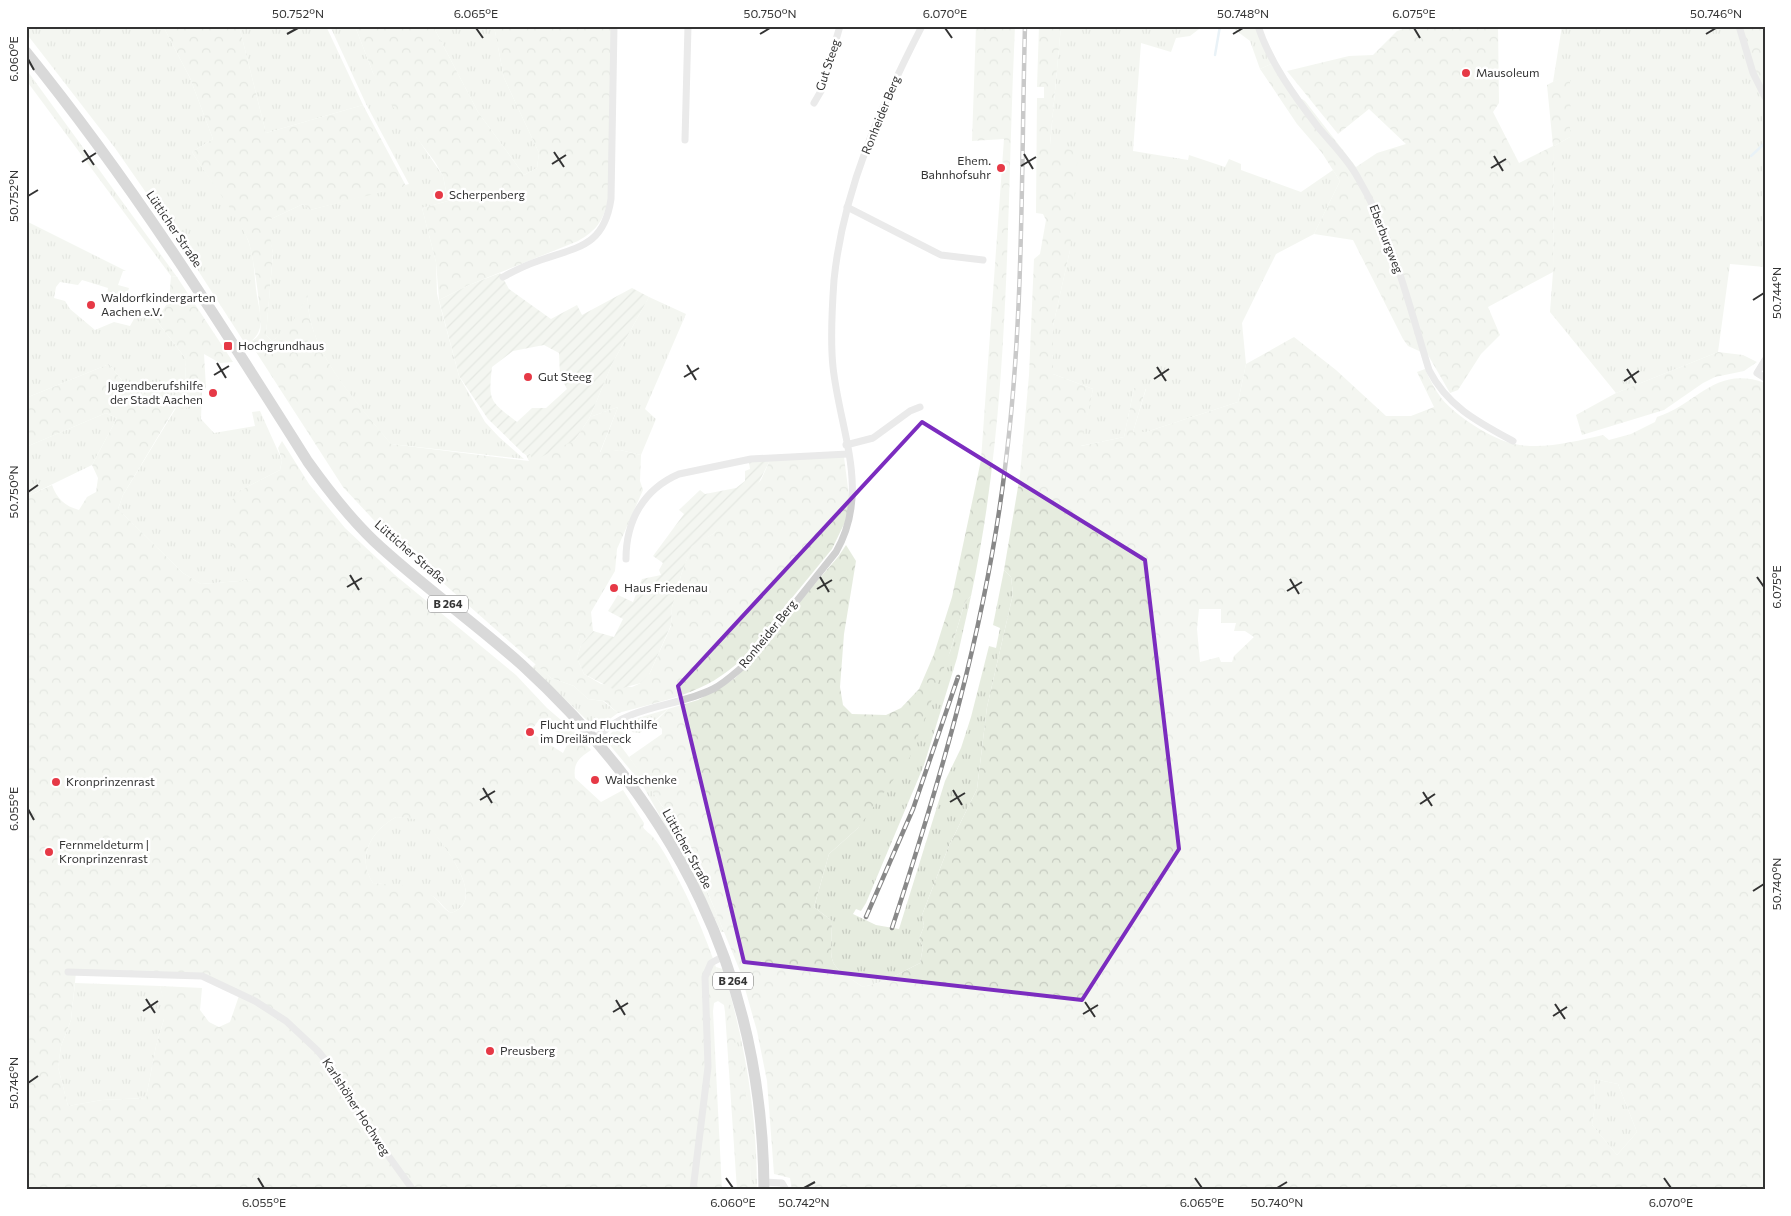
<svg xmlns="http://www.w3.org/2000/svg" width="1791" height="1216" font-family="Commissioner,sans-serif">
<style>
.grass{fill:url(#grass-tufts)}
.forest{fill:url(#forest-crowns);fill-rule:evenodd}
.garden{fill:url(#garden-furrows);fill-rule:evenodd}
.lines{fill:none;stroke-linecap:round;stroke-linejoin:round}
.stream{stroke:#cfe2ee;stroke-width:2.5}
.minor{stroke:#d0d0d0;stroke-width:7}
.primary{stroke:#ababab;stroke-width:11}
.rail-casing{stroke:#888;stroke-width:4.5}
.rail{stroke:#fff;stroke-width:2.5;stroke-dasharray:8;stroke-linecap:butt}
.marked{fill:none;stroke:#7b2cbf;stroke-width:4;stroke-linejoin:round}
.ticks{fill:none;stroke:#333;stroke-width:2}
.poi-dot{fill:#e63946;stroke:#fff;stroke-width:2}
.labels{text-anchor:middle;stroke-width:5;stroke-linejoin:round;paint-order:stroke}
.shield{fill:#fff;stroke:#707070;stroke-width:1}
.shield-label{font-size:11px;font-weight:bold;fill:#333}
.street-label{font-size:12px;fill:#333;stroke:#fff}
.poi-label{font-size:12px;fill:#333;stroke:#fff;text-anchor:start}
.neatline{fill:none;stroke:#333;stroke-width:2}
.ticks-label{font-size:12px;text-anchor:middle;fill:#333}
</style>
<defs>
<pattern id="grass-tufts" width="24" height="20" patternUnits="userSpaceOnUse" patternTransform="scale(1.25)"><rect width="24" height="20" fill="#e6ecdf"/><path d="M3 7l-1-3M5 7V3M7 7l1-3M15 17l-1-3M17 17v-4M19 17l1-3" fill="none" stroke="#c6cbc0"/></pattern>
<pattern id="forest-crowns" width="20" height="18" patternUnits="userSpaceOnUse" patternTransform="scale(1.25)"><rect width="20" height="18" fill="#e6ecdf"/><path d="M2 6a3 3 0 1 1 6 0M12 15a3 3 0 1 1 6 0" fill="none" stroke="#c6cbc0"/></pattern>
<pattern id="garden-furrows" width="10" height="10" patternUnits="userSpaceOnUse" patternTransform="scale(1.25)"><rect width="10" height="10" fill="#e6ecdf"/><path d="M-1 1l2-2M0 10L10 0M9 11l2-2" fill="none" stroke="#c6cbc0"/></pattern>
</defs>
<rect width="100%" height="100%" fill="#fff"/>
<g class="grass">
<path d="M26,26H163L190,78L213,139L192,152C209,180 239,213 249,243C255,261 254,278 257,296C261,319 266,332 246,345L172,230L115,148L26,33Z"/>
<polygon points="239,26 326,26 363,105 266,133"/>
<path d="M330,26H355L373,73L443,176L448,201L422,208L436,262L437,294L459,376L485,422L499,437L524,459L391,444C359,405 305,349 308,295C295,319 296,324 272,341L266,335L273,253L268,231L269,220L303,204L310,210L409,184L366,104Z"/>
<polygon points="433,26 494,26 504,78 539,153 537,168 524,175 478,112"/>
<polygon points="1061,26 1185,26 1186,28 1203,26 1190,36 1176,38 1171,52 1141,43 1133,151 1188,160 1189,155 1225,167 1229,159 1241,164 1241,170 1301,192 1333,170 1340,181 1314,234 1276,254 1242,323 1246,364 1238,402 1146,432 1133,432 1146,389 1134,388 1124,437 1080,446 1093,389 1053,374 1053,326 1070,250 1050,145"/>
<polygon points="1230,26 1258,26 1271,64 1260,69 1250,41"/>
<polygon points="1562,26 1737,26 1765,100 1765,267 1730,264 1718,352 1616,393 1550,312 1553,272 1554,146 1570,137 1570,74 1553,82"/>
<polygon points="26,69 177,277 171,276 26,80"/>
<polygon points="26,221 126,271 123,271 118,285 129,288 125,302 107,294 108,288 82,280 78,285 60,282 56,287 54,298 65,301 70,309 95,330 114,322 130,326 135,317 139,318 142,310 159,314 156,320 186,359 185,388 180,396 132,393 109,364 26,398"/>
<polygon points="649,297 686,314 645,409 656,419 641,455 620,450 600,453 618,407 590,417 612,364"/>
<polygon points="202,391 201,419 214,433 255,426 252,412 260,411 282,460 280,470 237,492 253,580 201,584 183,573 118,509 123,495 176,408 185,409"/>
<polygon points="106,413 117,418 92,465 26,497 26,447"/>
<path d="M1004,570L1011,577L1013,594L987,707L977,789L948,848L922,915L924,926L919,939L923,947L920,963L885,981L863,987C825,962 831,966 832,921L814,907L829,854L858,828L950,652L965,602L971,596L957,658L924,765L866,903L861,911L856,909L853,914L876,925L899,929L945,781L961,748L971,717L989,646L996,648L1000,628L993,625Z"/>
<polygon points="536,664 551,678 574,686 588,699 603,701 618,713 604,723 591,724 532,668"/>
<polygon points="668,709 640,733 632,732 628,721"/>
<path d="M616,728L620,729L627,736L626,740L620,745C664,802 698,865 724,932H721L697,882L642,784L609,744L610,734Z"/>
<path d="M396,817L424,819C437,837 492,900 451,913C444,909 441,902 434,897C425,890 385,884 373,883C356,857 371,831 396,817Z"/>
<path d="M716,967L723,969C745,1042 757,1113 757,1190H750C753,1114 735,1040 716,967Z"/>
<polygon points="75,983 160,986 165,1004 164,1019 156,1046 146,1098 102,1100 68,1106 58,1067 61,1046 71,1020"/>
<polygon points="1594,1079 1618,1084 1637,1132 1617,1155 1592,1125 1595,1105"/>
</g>
<g class="forest">
<path d="M163,26H239L266,133L363,105L406,186L310,210L303,204L269,220V231L273,253L266,335L272,341C291,327 299,314 308,293C304,348 359,404 391,444L529,461L526,455L575,440L590,417L618,407L600,452L620,450L641,455L640,481L643,490L617,549L615,571L591,612L593,631L581,645L577,658L584,674L601,684L632,687L641,683L649,675L671,626L672,607L682,572L692,545L713,534L761,480L770,460L844,457L849,496L848,509L846,520L832,549L742,659C706,694 665,700 618,713L604,701L588,699L574,686L551,678L384,531L343,487L249,341C255,340 258,337 260,332C263,320 253,252 248,240C234,209 210,182 192,152L213,139L190,78Z"/>
<path d="M355,26H433L478,112L524,175L537,168L539,153L504,78L494,26H613L608,200C604,220 596,231 578,241L469,285L439,300L436,262L422,208L448,201L443,176L435,162L390,103L373,73Z"/>
<path d="M976,26H1015C1006,216 1011,409 971,596L965,602L950,652L910,757L858,828L829,854L814,907L832,921C831,966 825,962 863,987L885,981L920,963L923,947L919,939L924,926L922,915L948,848L977,789L987,707L1013,594L1011,577L1004,570L1020,475L1029,375L1034,259L1040,254L1046,220L1043,214L1036,213L1037,98H1044V87H1037L1039,26H1061L1050,144L1078,152L1070,250L1053,326V374L1093,389L1081,446L1124,437L1134,388H1146L1133,432H1146L1238,402L1246,364L1294,337L1336,370L1386,416H1411L1434,407L1417,372L1425,369C1430,380 1435,390 1442,399C1457,417 1497,443 1520,445C1548,449 1576,441 1603,435L1609,440L1631,434L1655,422L1657,417C1698,404 1715,365 1765,383V1190H792L790,1178L774,1174L767,1081L757,1031L740,971L701,876L669,816L629,757L662,734V729L655,722L668,709L698,700L734,679L762,651L799,602L838,557L846,545L856,561L844,634L840,687L843,705L852,714L886,715L901,708L919,689L934,654L952,597L981,460L1004,139L972,141ZM1199,609H1221V623H1236L1234,631H1245L1254,637L1234,656L1232,662H1221L1219,657L1200,662L1197,629ZM1594,1079L1618,1084L1637,1132L1617,1155L1592,1125L1595,1105Z"/>
<polygon points="1414,26 1498,26 1499,103 1493,112 1519,163 1553,146 1547,85 1570,73 1570,137 1554,146 1553,272 1488,307 1500,335 1481,354 1458,390 1450,393 1428,355 1408,346 1403,339 1353,240 1314,234 1340,181 1322,153 1297,124 1260,69 1271,64 1297,101 1302,99 1305,101 1356,167 1377,153 1406,144 1369,109 1338,134 1287,71 1349,56 1373,55 1397,31"/>
<polygon points="1742,26 1765,26 1765,94 1755,72"/>
<path d="M171,276L177,277L233,362L220,363L204,354L206,388L185,409L175,408L123,495L118,509L183,573L201,584L252,580L219,523L237,492L280,470L282,460L278,448L282,441L309,484L345,528L395,575L516,675L547,708L575,732L591,750C579,758 573,763 575,778L601,802L623,790L644,823L643,827C646,832 650,833 653,837C663,849 670,863 677,877C726,968 755,1086 750,1190H737L725,1012L724,1005L718,1001L714,1003L713,1011L722,1190H26V821L30,809L26,808L28,800L26,799V497L52,485C57,499 65,506 79,510L87,497L96,492L98,478L92,465L117,418L106,413L26,447V398L109,364L132,393L180,396L185,388L186,359L156,320L169,301ZM539,720L569,741L563,753L530,732ZM396,817L424,820C437,837 492,900 451,913C443,909 440,902 434,897C419,884 391,885 373,883C356,857 371,831 396,817ZM76,972L213,979L240,993L230,1022L219,1027L209,1022L200,1010L202,988L160,986L164,1004V1019L156,1046L146,1098L102,1100L68,1106L58,1067L61,1046L71,1020Z"/>
<polygon points="1718,352 1743,355 1757,362 1744,371 1715,377 1703,383 1664,410 1582,435 1576,415 1616,393"/>
</g>
<g class="garden">
<path d="M500,273L509,289L551,319L577,305L582,315L632,288L649,297L612,364L590,417L575,440L533,461L530,454L526,455L523,453L488,419L459,376L439,300L469,285ZM544,345L559,353L560,376L567,389L546,408H532L517,422C490,401 488,402 492,367L513,351Z"/>
<polygon points="770,460 755,490 713,534 692,546 682,572 672,607 671,625 649,675 641,683 615,690 584,674 577,658 581,645 593,631 614,637 623,619 608,611 618,595 633,602 642,579 661,575 659,570 663,563 653,556 684,514 679,510 700,490 705,494 736,488 745,481 745,471 750,469 749,462"/>
</g>
<g class="lines">
<g class="stream">
<polyline points="1215,55 1220,26"/>
<polyline points="1751,156 1765,143"/>
</g>
<g class="minor">
<path d="M1258,26C1270,63 1295,97 1318,127C1332,144 1348,159 1358,178C1393,237 1409,305 1429,370C1447,406 1478,422 1513,441"/>
<polyline points="1739,26 1753,73 1765,97"/>
<polyline points="814,103 821,91 840,26"/>
<polyline points="685,140 688,26"/>
<polyline points="847,207 941,255 983,260"/>
<path d="M503,277C514,271 526,265 538,261C577,247 604,247 611,199L614,26"/>
<polyline points="1765,360 1757,373 1765,378"/>
<polyline points="846,445 873,438 910,411 920,407"/>
<path d="M626,559C626,520 644,489 679,474L751,459L848,454"/>
<path d="M595,738C606,729 617,720 631,715C658,704 687,702 713,689C725,683 736,672 747,663L836,552C871,491 840,432 833,367C830,339 832,308 834,280C843,190 881,106 922,26"/>
<polyline points="68,972 202,976 255,1001 286,1021 318,1051 332,1068 382,1147 413,1190"/>
<polyline points="764,1182 782,1183 786,1190"/>
<polyline points="693,1190 708,1067 705,977 711,963 724,956"/>
</g>
<path class="primary" d="M26,52C131,181 219,321 308,462C328,490 349,517 374,541C421,585 474,622 522,665C677,807 763,977 764,1190"/>
<g class="rail-casing">
<g id="rail">
<polyline points="866,917 913,809 958,677"/>
<path d="M892,928C941,778 986,625 1005,468C1024,322 1021,173 1025,26"/>
</g>
</g>
<use href="#rail" class="rail"/>
</g>
<path d="M0 0H1791V1216H0ZM922,422L1145,560L1179,849L1082,1000L744,962L678,686Z" fill="#fff" fill-opacity=".55" fill-rule="evenodd"/>
<path class="marked" d="M922,422L1145,560L1179,849L1082,1000L744,962L678,686Z"/>
<path class="ticks" d="M476,28L483,38M945,28L952,38M1414,28L1420,38M287,34L298,28M760,34L770,28M1233,34L1243,28M1706,34L1716,28M28,59L34,70M84,150L94,165M554,152L564,167M1024,154L1033,169M1494,156L1503,171M82,162L96,153M552,164L566,155M1021,166L1036,157M1491,168L1506,159M28,196L38,190M1753,300L1764,293M217,363L226,378M687,365L696,380M1157,367L1166,381M1627,369L1636,383M214,375L229,366M684,377L699,368M1154,379L1169,369M1624,381L1639,371M28,492L38,485M350,575L359,590M820,577L829,592M1757,577L1764,587M1290,579L1299,594M347,587L362,578M817,589L832,580M1287,591L1302,582M483,788L492,803M953,790L962,805M1423,792L1432,806M480,800L495,791M950,802L965,793M1420,804L1435,794M28,809L34,820M1753,891L1764,884M146,999L155,1013M616,1000L625,1015M1085,1002L1095,1017M1555,1004L1565,1019M143,1011L158,1001M613,1012L628,1003M1083,1014L1098,1005M1553,1016L1567,1007M28,1083L38,1076M258,1178L264,1188M726,1178L733,1188M1195,1178L1202,1188M1664,1178L1671,1188M804,1188L815,1182M1277,1188L1287,1182"/>
<g class="poi-dot">
<circle cx="1466" cy="73" r="5"/>
<circle cx="1001" cy="168" r="5"/>
<circle cx="439" cy="195" r="5"/>
<circle cx="91" cy="305" r="5"/>
<rect x="223" y="341" width="10" height="10" rx="2.5"/>
<circle cx="528" cy="377" r="5"/>
<circle cx="213" cy="393" r="5"/>
<circle cx="614" cy="588" r="5"/>
<circle cx="530" cy="732" r="5"/>
<circle cx="595" cy="780" r="5"/>
<circle cx="56" cy="782" r="5"/>
<circle cx="49" cy="852" r="5"/>
<circle cx="490" cy="1051" r="5"/>
</g>
<g class="labels">
<g class="shield">
<rect x="428" y="595.5" width="40" height="17" rx="4"/>
<rect x="713" y="972.5" width="40" height="17" rx="4"/>
</g>
<g class="shield-label">
<text x="448" y="608">B 264</text>
<text x="733" y="985">B 264</text>
</g>
<g class="street-label">
<text transform="translate(828 65) rotate(-72)" y="4">Gut Steeg</text>
<text transform="translate(881 115) rotate(-68)" y="4">Ronheider Berg</text>
<text transform="translate(174 229) rotate(56)" y="4">Lütticher Straße</text>
<text transform="translate(1386 239) rotate(69)" y="4">Eberburgweg</text>
<text transform="translate(410 552) rotate(41)" y="4">Lütticher Straße</text>
<text transform="translate(768 634) rotate(-51)" y="4">Ronheider Berg</text>
<text transform="translate(687 849) rotate(61)" y="4">Lütticher Straße</text>
<text transform="translate(356 1107) rotate(57)" y="4">Karlshöher Hochweg</text>
</g>
<g class="poi-label">
<text x="1476" y="77">Mausoleum</text>
<text x="991" y="165" text-anchor="end">Ehem.<tspan x="991" dy="14">Bahnhofsuhr</tspan></text>
<text x="449" y="199">Scherpenberg</text>
<text x="101" y="302">Waldorfkindergarten<tspan x="101" dy="14">Aachen e.V.</tspan></text>
<text x="238" y="350">Hochgrundhaus</text>
<text x="538" y="381">Gut Steeg</text>
<text x="203" y="390" text-anchor="end">Jugendberufshilfe<tspan x="203" dy="14">der Stadt Aachen</tspan></text>
<text x="624" y="592">Haus Friedenau</text>
<text x="540" y="729">Flucht und Fluchthilfe<tspan x="540" dy="14">im Dreiländereck</tspan></text>
<text x="605" y="784">Waldschenke</text>
<text x="66" y="786">Kronprinzenrast</text>
<text x="59" y="849">Fernmeldeturm |<tspan x="59" dy="14">Kronprinzenrast</tspan></text>
<text x="500" y="1055">Preusberg</text>
</g>
</g>
<rect width="1791" height="1216" fill="none" stroke="#ffffff" stroke-width="55"/>
<rect x="28" y="28" width="1736" height="1160" class="neatline"/>
<g class="ticks-label">
<text x="298" y="18">50.752°N</text>
<text x="476" y="18">6.065°E</text>
<text x="770" y="18">50.750°N</text>
<text x="945" y="18">6.070°E</text>
<text x="1243" y="18">50.748°N</text>
<text x="1414" y="18">6.075°E</text>
<text x="1716" y="18">50.746°N</text>
<text transform="translate(14 59) rotate(-90)" y="4">6.060°E</text>
<text transform="translate(14 196) rotate(-90)" y="4">50.752°N</text>
<text transform="translate(1777 293) rotate(-90)" y="4">50.744°N</text>
<text transform="translate(14 492) rotate(-90)" y="4">50.750°N</text>
<text transform="translate(1777 587) rotate(-90)" y="4">6.075°E</text>
<text transform="translate(14 809) rotate(-90)" y="4">6.055°E</text>
<text transform="translate(1777 884) rotate(-90)" y="4">50.740°N</text>
<text transform="translate(14 1083) rotate(-90)" y="4">50.746°N</text>
<text x="264" y="1207">6.055°E</text>
<text x="733" y="1207">6.060°E</text>
<text x="804" y="1207">50.742°N</text>
<text x="1202" y="1207">6.065°E</text>
<text x="1277" y="1207">50.740°N</text>
<text x="1671" y="1207">6.070°E</text>
</g>
</svg>
